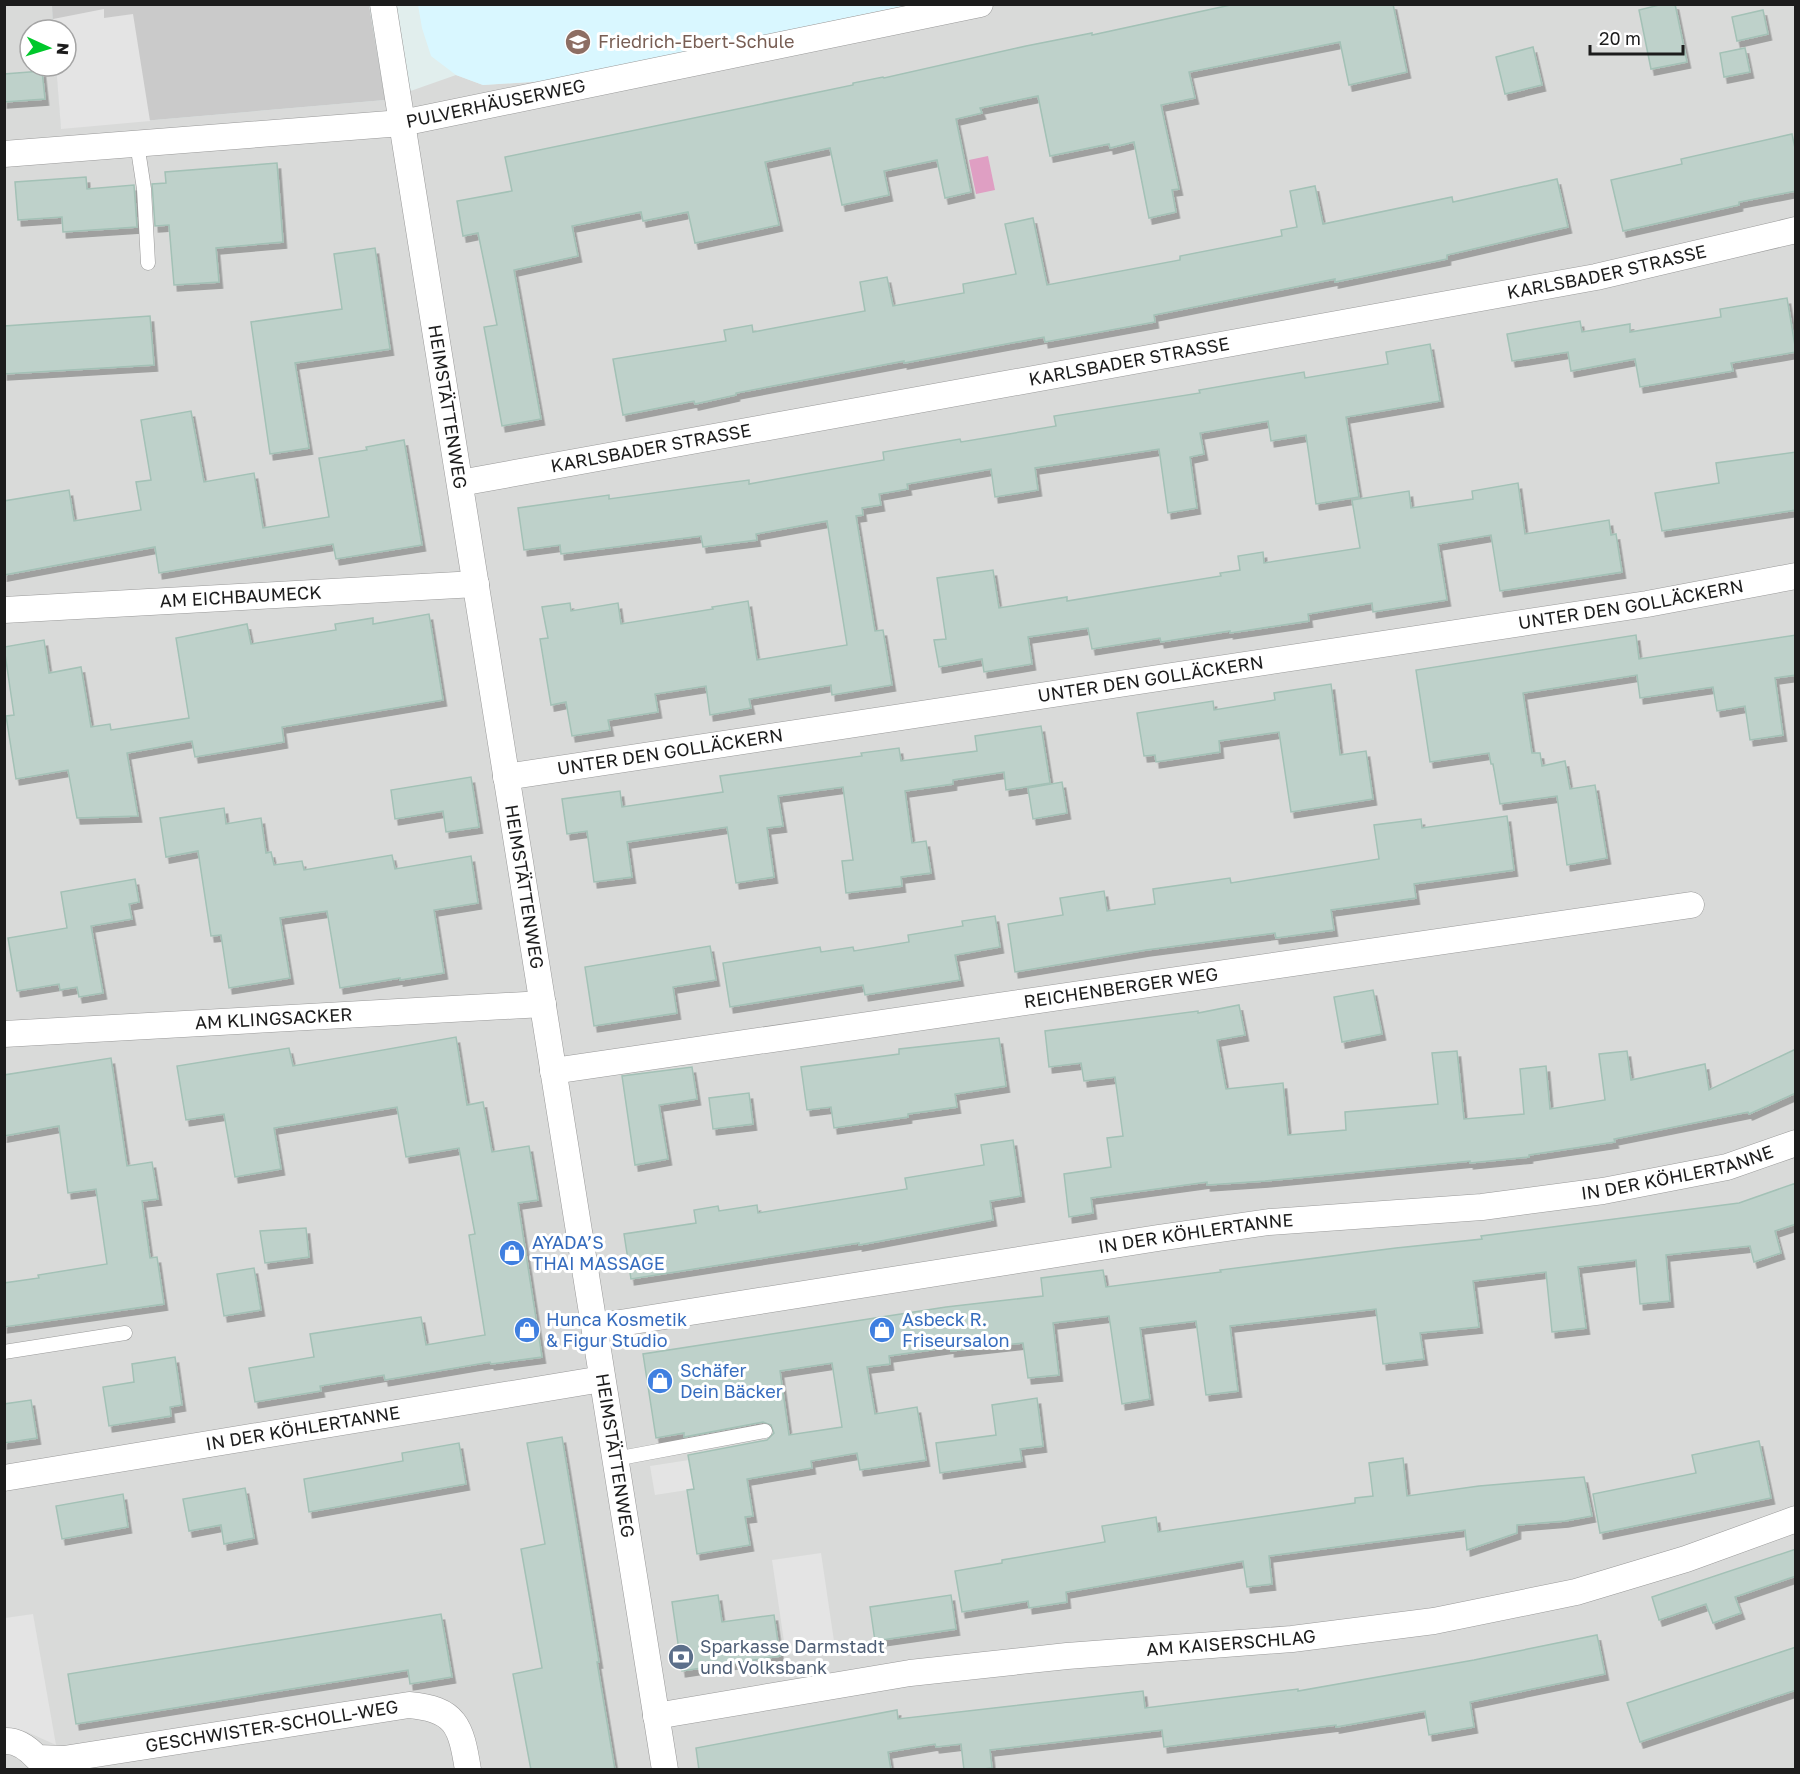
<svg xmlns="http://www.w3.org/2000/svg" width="1800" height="1774" font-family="'Golos Text',sans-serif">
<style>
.residential{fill:#d9dad9}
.education{fill:#d9f7ff}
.religious{fill:#cacaca}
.parking{fill:#e4e4e4}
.water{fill:#df9fc3}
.building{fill:#bed1ca;stroke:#a3c1b6;stroke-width:1.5;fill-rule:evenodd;filter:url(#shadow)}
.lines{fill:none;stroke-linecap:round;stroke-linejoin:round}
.service-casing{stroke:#999;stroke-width:15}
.minor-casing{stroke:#999;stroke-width:27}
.service{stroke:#fff;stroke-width:14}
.minor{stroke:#fff;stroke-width:26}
.labels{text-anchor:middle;stroke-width:6;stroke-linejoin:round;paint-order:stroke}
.education-label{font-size:18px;fill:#785e54;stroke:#fff;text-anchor:start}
.street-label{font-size:18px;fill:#1c1c1c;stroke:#fff}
.shop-label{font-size:18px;fill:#366cbe;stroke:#fff;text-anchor:start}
.service-label{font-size:18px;fill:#4e5e75;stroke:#fff;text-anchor:start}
</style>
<defs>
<filter id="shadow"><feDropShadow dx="3.5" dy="6" stdDeviation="0" flood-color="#0004"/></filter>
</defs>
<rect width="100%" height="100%" fill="#e1eeed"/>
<polygon class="residential" points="5,5 52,5 53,30 30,30 30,66 56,66 61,128 385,100 456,75 483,85 545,81 908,5 1795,5 1795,1769 5,1770"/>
<polygon class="education" points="418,5 908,5 545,81 483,85 456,75 431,56 422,28"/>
<polygon class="religious" points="52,5 369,5 385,100 61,128 56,66 66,66 66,30 53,30"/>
<g class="parking">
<polygon points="104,9 104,18 133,14 150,121 61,129 56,66 66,66 66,30 54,30 53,19"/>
<polygon points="689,1460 694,1489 655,1495 650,1466"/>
<polygon points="821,1553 835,1648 786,1655 772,1560"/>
<polygon points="33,1614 56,1745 25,1731 5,1734 5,1618"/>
</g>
<polygon class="water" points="988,156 995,190 976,194 969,160"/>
<g class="building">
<polygon points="1235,4 1393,4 1407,72 1349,85 1340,42 1189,72 1195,98 1161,105 1179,189 1172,190 1176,212 1149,218 1134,142 1110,148 1109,144 1050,156 1038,96 980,108 982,113 956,119 971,192 945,198 937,160 884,171 889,195 842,205 830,148 765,162 779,225 695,243 688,212 643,221 641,212 572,226 578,256 514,270 541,419 502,426 484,327 497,325 478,233 463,236 457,201 512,191 505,157 853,85 853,83 883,77 884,78 1026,46 1092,33 1092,35"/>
<polygon points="1663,4 1675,4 1687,62 1651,69 1639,10"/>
<polygon points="1763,10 1768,34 1737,41 1732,17"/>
<polygon points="1533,47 1542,85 1505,94 1496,57"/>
<polygon points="1745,48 1750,72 1724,77 1720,53"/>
<polygon points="42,71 45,99 4,102 4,74"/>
<polygon points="1792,134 1796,153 1796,191 1739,202 1739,205 1623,231 1611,180 1682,164 1681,159"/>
<polygon points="277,163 283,242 216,248 219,282 174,285 169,225 155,226 152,184 166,183 165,172"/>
<polygon points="86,177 87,189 134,185 137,227 63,232 62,217 18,220 15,182"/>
<polygon points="1557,179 1568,227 1447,255 1447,259 1335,282 1335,279 1154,315 1155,322 1045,342 1044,337 904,363 904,361 736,393 736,395 695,404 694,401 623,415 613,359 726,341 724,330 752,325 753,332 865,311 860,282 887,277 893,306 964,293 963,284 1016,274 1005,224 1033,218 1047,285 1180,260 1180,256 1282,236 1281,230 1297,227 1290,191 1315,186 1323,224 1452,197 1453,202"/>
<polygon points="375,248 390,349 295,363 309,448 270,454 251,322 342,309 334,254"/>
<polygon points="1787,298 1796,352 1731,363 1733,371 1640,387 1635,359 1571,371 1568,352 1512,361 1507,334 1580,321 1582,332 1630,324 1630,332 1721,317 1720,309"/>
<polygon points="150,316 154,365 4,374 4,326"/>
<polygon points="1430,344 1440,401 1346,417 1359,497 1316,504 1306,435 1271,441 1268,421 1200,433 1204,454 1190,457 1197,508 1168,513 1159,449 1035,468 1038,490 995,497 991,469 907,484 908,489 879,494 881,505 862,508 863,515 856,516 875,631 883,630 892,685 832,695 831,685 749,699 751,708 710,715 706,686 655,694 658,712 608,720 610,730 572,736 566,702 551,705 540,639 548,638 542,607 570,603 571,611 618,603 621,624 713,609 712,607 748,601 757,660 847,645 827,521 756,534 757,540 703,547 701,536 561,554 560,545 524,550 518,508 609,495 609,499 749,480 749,484 884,460 883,452 960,439 961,442 1056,426 1054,416 1200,393 1199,390 1304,372 1305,378 1388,364 1386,352"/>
<polygon points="191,411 204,482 254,473 263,528 329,517 319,458 367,450 366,447 404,440 422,545 336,559 333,544 159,573 155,547 4,575 4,501 69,490 74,521 141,510 136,482 151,480 141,420"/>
<polygon points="1796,452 1796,510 1662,531 1655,493 1719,483 1716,463"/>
<polygon points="1518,483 1525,534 1609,520 1611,535 1616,534 1622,572 1500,591 1491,535 1438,544 1447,600 1373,612 1372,603 1308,614 1309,621 1230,633 1230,631 1161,642 1160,638 1092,649 1088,628 1028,637 1032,664 984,672 982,659 939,667 934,640 946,639 937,578 993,570 999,608 1067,597 1067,601 1152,587 1221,576 1220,573 1240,570 1238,556 1263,552 1264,563 1360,548 1352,500 1409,491 1411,508 1473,499 1472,491"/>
<polygon points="429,614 443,700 282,727 284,742 195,757 192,741 127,753 138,816 77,818 68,770 16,779 6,716 14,715 4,647 44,640 49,673 81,667 91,727 110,724 111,730 189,718 176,638 247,624 251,644 336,630 335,624 373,618 373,624"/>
<polygon points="1636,635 1639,659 1796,635 1796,675 1775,678 1783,735 1750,740 1745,706 1717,711 1713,687 1640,698 1637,675 1523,693 1532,753 1540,753 1542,766 1565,761 1570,789 1595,785 1607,858 1567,865 1557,796 1500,804 1493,764 1491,764 1489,753 1430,762 1416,670"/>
<polygon points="1331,684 1340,755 1366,751 1373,799 1291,812 1279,732 1219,741 1220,752 1156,762 1155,755 1144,756 1137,713 1213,701 1214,710 1275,700 1274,693"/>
<polygon points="1041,726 1050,783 1006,790 1004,772 953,780 953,784 905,791 912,843 926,841 931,873 901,877 902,886 846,893 842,861 853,860 843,787 778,796 783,826 767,828 774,877 736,883 727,827 627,842 632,877 594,882 587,831 567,834 562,799 620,791 622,807 723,792 720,776 862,756 861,753 899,748 901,761 977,751 975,736"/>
<polygon points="471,777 479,827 446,832 443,811 395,819 391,790"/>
<polygon points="1062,782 1067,813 1033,819 1028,788"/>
<polygon points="224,808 226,824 261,818 266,853 271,852 274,865 302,861 304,870 392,855 395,869 471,856 478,903 434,910 444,973 400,980 400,978 340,988 327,911 280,918 290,978 229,988 221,935 211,936 198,851 166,857 160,818"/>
<polygon points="1507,816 1514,870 1414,884 1416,898 1331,910 1334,930 1276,938 1275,933 1146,950 1015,972 1008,924 1063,915 1060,898 1104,891 1107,911 1155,904 1153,889 1230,878 1231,883 1379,859 1374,825 1421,819 1422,828"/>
<polygon points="135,879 139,902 129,904 132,919 91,926 103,993 79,997 77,987 60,990 59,984 17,991 8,938 67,928 61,892"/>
<polygon points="995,916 1000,947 955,955 960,980 865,995 863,985 730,1007 723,963 820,947 821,952 853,947 854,951 909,942 908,935 963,926 962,921"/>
<polygon points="710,946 716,980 673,987 677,1013 594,1026 585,967"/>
<polygon points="1373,990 1382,1034 1342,1042 1334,997"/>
<polygon points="1239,1005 1245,1035 1217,1040 1226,1089 1283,1083 1288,1135 1346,1130 1345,1112 1438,1104 1432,1053 1457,1051 1464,1119 1524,1114 1520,1069 1546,1066 1550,1109 1605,1100 1599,1054 1627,1051 1631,1080 1705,1064 1709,1090 1796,1049 1796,1093 1749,1114 1748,1112 1614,1139 1615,1142 1529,1155 1529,1157 1470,1163 1470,1161 1265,1181 1207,1185 1207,1182 1091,1198 1093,1213 1069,1217 1064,1174 1111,1167 1107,1138 1123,1136 1115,1077 1084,1081 1081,1063 1049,1067 1045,1031 1198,1011 1198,1013"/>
<polygon points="456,1037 467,1105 483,1102 492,1152 529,1146 538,1200 518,1203 542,1357 491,1364 490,1362 385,1380 384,1375 320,1386 321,1391 255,1402 249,1368 314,1357 310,1334 421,1317 426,1345 485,1335 469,1235 475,1234 459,1148 406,1157 397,1107 274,1128 281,1169 235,1177 224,1114 186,1120 177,1066 289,1048 293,1066"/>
<polygon points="999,1038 1006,1086 955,1094 957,1107 908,1114 908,1117 834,1128 831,1107 807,1110 801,1067 899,1054 899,1049"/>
<polygon points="111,1058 127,1166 152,1162 158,1199 142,1201 150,1258 157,1257 164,1304 4,1327 4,1283 39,1278 38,1275 107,1264 96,1189 68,1193 59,1126 4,1136 4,1075"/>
<polygon points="692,1067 697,1099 659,1105 668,1159 635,1165 622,1076"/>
<polygon points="749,1093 753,1124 713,1129 709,1098"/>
<polygon points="1013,1140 1021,1196 990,1201 993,1220 859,1245 859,1243 631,1279 624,1234 696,1223 694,1210 718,1206 719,1211 757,1205 758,1213 907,1189 905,1178 984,1165 981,1145"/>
<path d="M1796,1183V1224L1775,1231L1781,1253L1754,1262L1750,1246L1666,1255L1670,1301L1640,1304L1636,1260L1578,1267L1586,1328L1552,1332L1546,1272L1473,1281L1479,1327L1420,1333L1424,1359L1383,1364L1376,1309L1230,1326L1238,1391L1206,1395L1196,1321L1140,1328L1150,1399L1122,1404L1109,1316L1053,1323L1059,1375L1028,1378L1023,1343L951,1351V1347L889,1356L890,1364L867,1367L875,1414L917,1407L926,1460L860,1470L857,1453L811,1461L812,1468L747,1479L753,1516L745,1517L750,1545L697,1554L687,1490L694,1489L688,1455L767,1440L774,1433L771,1425L763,1422L684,1437V1433L656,1438L643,1354L946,1307L1043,1296L1041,1278L1103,1270L1106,1287L1221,1272L1220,1270L1396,1248L1482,1239L1481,1236L1739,1203ZM832,1363L842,1427L789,1435L780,1371Z"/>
<polygon points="306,1228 309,1257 265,1263 260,1231"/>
<polygon points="254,1268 261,1310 224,1316 217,1274"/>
<polygon points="175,1357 182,1405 170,1407 171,1416 109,1426 103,1387 134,1382 132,1364"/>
<polygon points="1037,1398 1043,1446 1020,1449 1022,1461 940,1473 936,1443 996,1435 992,1405"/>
<polygon points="31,1400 37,1438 4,1443 4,1404"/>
<polygon points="562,1437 599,1662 597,1662 615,1770 531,1770 513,1674 542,1668 521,1549 545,1544 527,1443"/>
<polygon points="1759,1441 1771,1498 1600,1533 1593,1494 1696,1473 1692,1455"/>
<polygon points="459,1443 466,1484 309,1512 304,1479 403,1461 402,1453"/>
<polygon points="1403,1458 1407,1496 1479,1486 1584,1477 1592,1516 1565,1521 1517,1525 1517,1533 1467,1550 1465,1530 1269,1556 1272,1584 1247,1587 1243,1561 1066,1592 1067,1602 1029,1608 1028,1601 962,1612 955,1571 1002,1563 1002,1560 1105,1542 1102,1526 1156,1517 1158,1532 1355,1503 1355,1498 1373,1496 1369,1463"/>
<polygon points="245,1488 254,1538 224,1544 221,1525 189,1531 183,1499"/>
<polygon points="123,1494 128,1527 62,1539 56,1506"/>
<polygon points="1796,1549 1796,1576 1735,1597 1741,1613 1713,1623 1706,1604 1659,1620 1652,1597"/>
<polygon points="718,1595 722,1622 774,1615 780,1656 682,1671 672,1602"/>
<polygon points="951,1595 956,1629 875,1641 870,1607"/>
<polygon points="441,1614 452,1677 410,1684 408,1670 76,1724 68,1674"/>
<polygon points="1597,1635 1605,1674 1470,1702 1474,1727 1429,1735 1425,1711 1336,1727 1336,1725 1164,1747 1162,1730 990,1750 992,1768 975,1770 964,1770 961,1744 936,1747 935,1744 888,1752 891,1770 699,1770 696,1748 897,1710 898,1719 1143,1691 1145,1708 1298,1689 1298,1691 1474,1660"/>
<polygon points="1796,1647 1796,1690 1640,1742 1627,1703"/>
</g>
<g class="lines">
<g class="service-casing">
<g id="service">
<polyline points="137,143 144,189 148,263"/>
<polyline points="4,1352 125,1333"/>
<polyline points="615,1459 765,1431"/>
</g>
</g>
<g class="minor-casing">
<g id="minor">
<path id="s1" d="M383,4L665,1770"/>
<path id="s2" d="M4,154L402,123L980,4"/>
<path id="s3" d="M460,483L1596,277L1796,230"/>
<path id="s4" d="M4,610L476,584"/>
<path id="s5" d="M506,777L1647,604L1796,576"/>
<path id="s6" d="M4,1034L543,1004"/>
<path id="s7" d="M553,1071L1691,905"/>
<path id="s8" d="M595,1327L1158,1238L1269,1222L1482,1207L1603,1191L1727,1167L1796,1143"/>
<path id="s9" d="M4,1478L602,1379"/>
<path id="s10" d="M656,1716L910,1673L1067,1656L1292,1639L1434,1621L1576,1592L1686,1559L1796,1519"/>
<path id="s11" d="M4,1741C18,1740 28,1748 37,1758L64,1759L409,1705C456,1709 461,1726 468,1770"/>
</g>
</g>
<use href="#service" class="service"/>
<use href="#minor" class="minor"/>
</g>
<defs>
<g id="school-disc" transform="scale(1.35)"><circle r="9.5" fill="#8d6e63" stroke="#fff"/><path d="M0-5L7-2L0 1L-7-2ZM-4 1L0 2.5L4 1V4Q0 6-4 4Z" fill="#fff"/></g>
<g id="shop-disc" transform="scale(1.35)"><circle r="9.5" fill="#3f7fe0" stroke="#fff"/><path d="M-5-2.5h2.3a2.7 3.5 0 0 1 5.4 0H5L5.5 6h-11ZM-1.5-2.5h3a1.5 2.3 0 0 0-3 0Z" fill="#fff"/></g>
<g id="bank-disc" transform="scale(1.35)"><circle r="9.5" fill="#5c6f8a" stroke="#fff"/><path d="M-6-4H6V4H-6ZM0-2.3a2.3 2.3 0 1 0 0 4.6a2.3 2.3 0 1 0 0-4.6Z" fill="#fff"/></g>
</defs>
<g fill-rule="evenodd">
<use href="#school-disc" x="578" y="42"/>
<use href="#shop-disc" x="512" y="1253"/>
<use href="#shop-disc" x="527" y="1330"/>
<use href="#shop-disc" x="882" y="1330"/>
<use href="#shop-disc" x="660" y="1381"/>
<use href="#bank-disc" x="681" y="1657"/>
</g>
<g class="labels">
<g class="education-label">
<text x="598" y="48">Friedrich-Ebert-Schule</text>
</g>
<g class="street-label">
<text dy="6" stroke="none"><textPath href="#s2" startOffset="495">PULVERHÄUSERWEG</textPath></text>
<text dy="6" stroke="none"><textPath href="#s3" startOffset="1166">KARLSBADER STRASSE</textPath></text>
<text dy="6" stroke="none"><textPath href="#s3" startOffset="680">KARLSBADER STRASSE</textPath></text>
<text dy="6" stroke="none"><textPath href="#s1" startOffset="408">HEIMSTÄTTENWEG</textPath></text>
<text dy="6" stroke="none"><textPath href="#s3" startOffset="194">KARLSBADER STRASSE</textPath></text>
<text dy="6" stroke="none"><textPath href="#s4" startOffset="237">AM EICHBAUMECK</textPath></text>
<text dy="6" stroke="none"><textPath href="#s5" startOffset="1138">UNTER DEN GOLLÄCKERN</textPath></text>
<text dy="6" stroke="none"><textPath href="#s5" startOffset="652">UNTER DEN GOLLÄCKERN</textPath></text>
<text dy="6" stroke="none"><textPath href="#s5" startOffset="166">UNTER DEN GOLLÄCKERN</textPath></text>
<text dy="6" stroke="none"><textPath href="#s1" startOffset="894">HEIMSTÄTTENWEG</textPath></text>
<text dy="6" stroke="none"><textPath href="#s7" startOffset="574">REICHENBERGER WEG</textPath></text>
<text dy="6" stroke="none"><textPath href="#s6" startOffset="270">AM KLINGSACKER</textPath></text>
<text dy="6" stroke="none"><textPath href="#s8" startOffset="1094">IN DER KÖHLERTANNE</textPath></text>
<text dy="6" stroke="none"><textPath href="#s8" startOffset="608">IN DER KÖHLERTANNE</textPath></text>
<text dy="6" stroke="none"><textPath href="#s9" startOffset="303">IN DER KÖHLERTANNE</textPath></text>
<text dy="6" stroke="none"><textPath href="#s1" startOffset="1470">HEIMSTÄTTENWEG</textPath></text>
<text dy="6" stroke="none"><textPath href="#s10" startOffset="580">AM KAISERSCHLAG</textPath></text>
<text dy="6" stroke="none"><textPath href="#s11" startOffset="276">GESCHWISTER-SCHOLL-WEG</textPath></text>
</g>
<g class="shop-label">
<text x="532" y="1249">AYADA’S<tspan x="532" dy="21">THAI MASSAGE</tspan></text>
<text x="546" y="1326">Hunca Kosmetik<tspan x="546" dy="21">&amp; Figur Studio</tspan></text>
<text x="902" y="1326">Asbeck R.<tspan x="902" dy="21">Friseursalon</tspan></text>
<text x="680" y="1377">Schäfer<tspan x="680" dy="21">Dein Bäcker</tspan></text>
</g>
<g class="service-label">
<text x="700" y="1653">Sparkasse Darmstadt<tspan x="700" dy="21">und Volksbank</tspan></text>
</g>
</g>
<rect width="1800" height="1774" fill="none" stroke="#1c1c1c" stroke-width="12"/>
<g transform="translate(48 48) rotate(94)"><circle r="28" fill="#ffffff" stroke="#a4a4a4" stroke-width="1.5"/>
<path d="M0-4.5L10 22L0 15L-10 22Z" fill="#00c82b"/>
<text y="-9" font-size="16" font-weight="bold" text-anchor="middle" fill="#1c1c1c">N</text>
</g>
<path d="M1590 45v9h93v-9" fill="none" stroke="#1c1c1c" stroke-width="3"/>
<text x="1599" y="45" font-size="18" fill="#1c1c1c" stroke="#ffffff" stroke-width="4.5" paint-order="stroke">20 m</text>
</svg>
